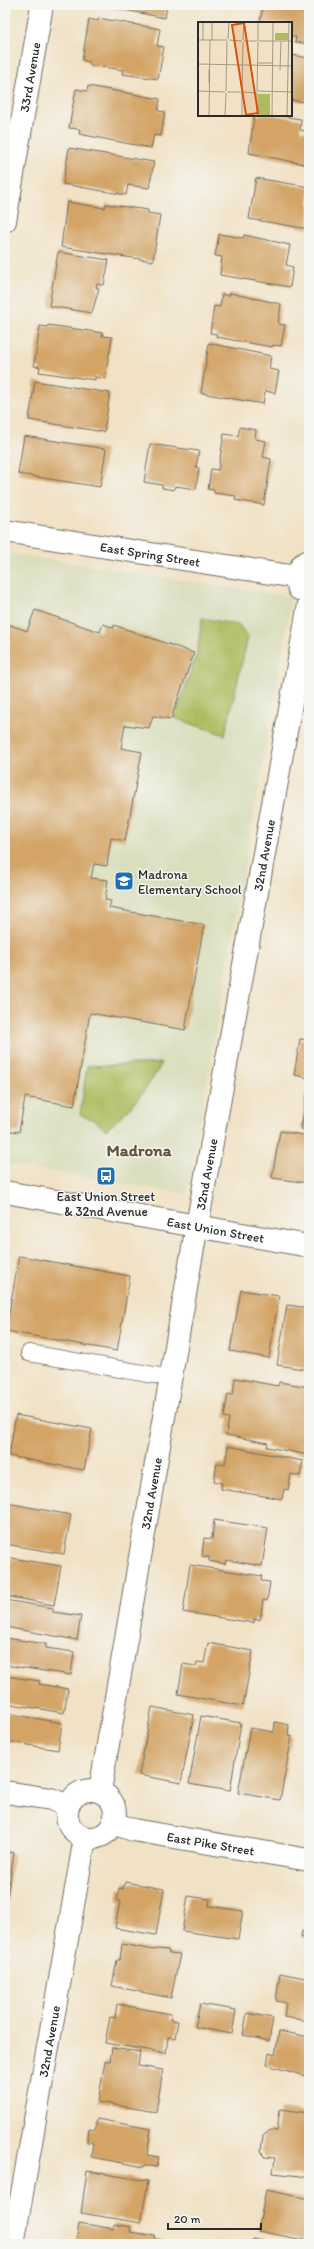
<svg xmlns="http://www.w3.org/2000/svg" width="314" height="2249" font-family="Itim,sans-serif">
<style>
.built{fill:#dadebd}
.green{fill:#adbc5f;stroke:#6c7445}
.building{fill:#d3a466}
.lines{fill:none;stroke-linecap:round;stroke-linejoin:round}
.service-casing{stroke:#706b61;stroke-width:18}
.minor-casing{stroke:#706b61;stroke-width:24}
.tertiary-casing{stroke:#706b61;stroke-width:24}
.service{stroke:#fff;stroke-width:16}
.minor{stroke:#fff;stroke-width:22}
.tertiary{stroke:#fff;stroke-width:22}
.labels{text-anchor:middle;stroke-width:3;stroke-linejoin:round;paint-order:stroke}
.street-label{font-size:13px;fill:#2b2b2b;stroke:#f6f6f2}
.poi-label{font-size:13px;fill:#2b2b2b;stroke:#f6f6f2;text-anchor:start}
.district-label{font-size:17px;font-weight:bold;fill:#665540;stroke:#f6f6f2}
.inset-road{fill:none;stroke:#a29988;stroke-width:1}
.view{fill:#d5540f;fill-opacity:0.15;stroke:#d5540f;stroke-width:2}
.inset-edge{fill:none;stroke:#2b2b2b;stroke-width:2}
</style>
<rect width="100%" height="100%" fill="#f6f6f2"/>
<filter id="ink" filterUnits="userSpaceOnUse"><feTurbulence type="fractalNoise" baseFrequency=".025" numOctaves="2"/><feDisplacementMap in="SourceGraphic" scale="8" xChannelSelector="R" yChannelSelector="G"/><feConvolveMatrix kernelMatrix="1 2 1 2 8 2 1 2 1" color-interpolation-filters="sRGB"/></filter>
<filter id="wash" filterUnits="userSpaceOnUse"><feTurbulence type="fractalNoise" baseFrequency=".012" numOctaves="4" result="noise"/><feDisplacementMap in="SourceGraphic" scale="16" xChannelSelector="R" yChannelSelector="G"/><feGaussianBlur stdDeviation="0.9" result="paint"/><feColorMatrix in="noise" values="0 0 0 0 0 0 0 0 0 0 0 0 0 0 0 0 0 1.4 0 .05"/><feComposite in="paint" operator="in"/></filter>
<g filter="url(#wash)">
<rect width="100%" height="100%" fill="#f1e2c6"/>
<polygon class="built" points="5,553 292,597 187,1194 5,1164"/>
<g class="green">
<polygon points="202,618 239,625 248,637 225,735 174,718 197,654"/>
<path d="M162,1063C147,1090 130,1110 106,1130L96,1121L80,1115L87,1066Z"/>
</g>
<g id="blocks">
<g class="building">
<polygon points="100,5 167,5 165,18"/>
<polygon points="263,5 309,5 309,44 295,42 296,37 291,36 291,23 260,23"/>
<polygon points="98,18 160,29 157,46 164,47 158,79 122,74 123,70 89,65 89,62 82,60 89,19 98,21"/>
<polygon points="291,55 309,58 309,103 291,100"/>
<polygon points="88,86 160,99 158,111 165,112 161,136 154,135 151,148 79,134 80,129 69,128 76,89 87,91"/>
<polygon points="254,115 273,115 301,119 300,130 309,132 309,165 249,153"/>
<polygon points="69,148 154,162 149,188 128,185 126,195 63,184"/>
<polygon points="256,178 309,187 309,229 249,219"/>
<polygon points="67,202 105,208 106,204 148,210 148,213 160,215 153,261 61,247"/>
<polygon points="219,234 243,238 244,235 290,245 286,265 293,267 290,287 220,275 222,257 215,256"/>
<polygon points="58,252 109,260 104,285 97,284 96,288 99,288 92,313 49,306"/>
<polygon points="230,293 281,304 278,324 285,325 281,346 273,345 272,347 216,337 217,334 210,333 214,306 220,307 222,294 229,296"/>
<polygon points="48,325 103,333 102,336 112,337 105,379 95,377 95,380 39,372 40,367 34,366 40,326 47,327"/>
<polygon points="209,343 271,356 269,369 279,371 275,393 265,391 263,404 201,393"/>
<polygon points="35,381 110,393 104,432 29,420"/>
<polygon points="240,427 256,430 255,439 266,441 263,457 271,459 264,505 235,500 236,496 214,493 214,490 208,489 211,469 218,470 224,434 238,436"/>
<polygon points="24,436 106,449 100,487 18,474"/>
<polygon points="150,444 199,451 196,467 199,468 196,489 175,486 174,490 162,488 162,485 144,482"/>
<polygon points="35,610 100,632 103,624 114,628 114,625 194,653 171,719 153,716 149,728 125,725 121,748 142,752 125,841 111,838 107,866 94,864 91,878 108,880 105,900 111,901 109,908 204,925 185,1030 90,1013 74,1106 25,1097 19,1132 5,1130 5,692 8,693 10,678 5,677 5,623 27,631"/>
<polygon points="300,1039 309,1040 309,1078 294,1075"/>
<polygon points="308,1087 309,1087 309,1130 301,1129"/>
<polygon points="280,1131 309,1136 309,1183 272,1178"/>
<polygon points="19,1256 130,1276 117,1351 6,1331"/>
<polygon points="241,1290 279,1296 269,1358 230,1351"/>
<polygon points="287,1305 309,1308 309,1370 277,1365"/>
<polygon points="235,1378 278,1386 279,1382 309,1387 309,1455 267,1447 268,1443 226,1435 229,1418 224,1417 228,1394 233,1395"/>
<polygon points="16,1415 92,1429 84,1470 9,1456"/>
<polygon points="228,1446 303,1461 300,1476 291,1474 288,1490 284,1489 282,1499 221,1489 222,1483 214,1481 217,1463 225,1464"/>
<polygon points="7,1503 71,1515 64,1554 5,1544"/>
<polygon points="214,1520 268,1528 262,1566 226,1560 225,1564 209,1561 209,1557 202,1556 204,1538 212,1539"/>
<polygon points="5,1557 61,1566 54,1605 5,1596"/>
<polygon points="190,1565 262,1576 261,1581 270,1582 267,1601 263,1600 260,1620 254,1619 254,1623 183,1612"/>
<polygon points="5,1600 53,1608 53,1612 81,1616 77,1640 5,1627"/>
<polygon points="5,1638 46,1644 46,1648 74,1652 71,1675 5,1665"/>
<polygon points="208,1643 253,1651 243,1706 178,1694 183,1664 196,1666 197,1662 204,1663"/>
<polygon points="5,1676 40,1681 39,1684 68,1689 64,1713 5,1703"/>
<polygon points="152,1707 194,1715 181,1783 139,1775"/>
<polygon points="5,1713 62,1723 58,1750 5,1741"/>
<polygon points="201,1716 241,1723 230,1791 189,1784"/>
<polygon points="275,1722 289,1725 288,1735 292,1736 280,1800 238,1793 250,1728 274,1732"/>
<polygon points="5,1851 14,1853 7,1898 5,1898"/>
<polygon points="125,1882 164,1889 156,1935 115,1928 120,1901 117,1901 119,1888 123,1889"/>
<polygon points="188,1896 210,1899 209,1906 243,1911 238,1939 182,1931"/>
<polygon points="302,1931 309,1932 309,1939 301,1938"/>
<polygon points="122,1944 154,1950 157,1949 168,1950 169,1953 180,1954 171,1998 112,1986 117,1960 120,1960"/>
<polygon points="280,1973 309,1979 309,2021 284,2017 286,2003 276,2001"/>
<polygon points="117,2004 171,2014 170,2020 178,2021 175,2038 168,2037 166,2053 105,2043 110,2017 115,2018"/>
<polygon points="200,2004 236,2010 232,2034 195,2027"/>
<polygon points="247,2013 273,2018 269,2041 243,2035"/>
<polygon points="279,2031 309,2037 309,2077 267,2065 269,2053 275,2055"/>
<polygon points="112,2048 140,2052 138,2066 163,2070 156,2112 98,2102 105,2061 110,2061"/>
<polygon points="280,2109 309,2113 309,2177 273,2173 275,2158 264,2157 261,2150 263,2136 270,2130 277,2131"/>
<polygon points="97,2119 151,2129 147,2155 159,2157 157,2167 145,2165 144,2167 91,2157 93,2143 87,2142 89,2129 95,2130"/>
<polygon points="87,2171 148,2181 141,2223 81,2213"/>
<polygon points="266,2190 309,2199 309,2241 258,2231"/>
<polygon points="79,2223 114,2229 114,2224 131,2227 130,2232 155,2236 155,2239 166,2241 166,2244 76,2244"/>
<polygon points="253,2239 274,2243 274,2244 253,2244"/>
</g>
</g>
</g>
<g filter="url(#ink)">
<use href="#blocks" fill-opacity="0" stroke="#706b61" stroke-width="1"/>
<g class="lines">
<g class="service-casing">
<polyline id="service" points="29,1353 171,1378"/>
</g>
<g class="minor-casing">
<g id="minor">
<path id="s1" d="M5,221L42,5"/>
<path id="s2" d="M5,531L296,577"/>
<polyline points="299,589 296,575 303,564 309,561"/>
<circle cx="91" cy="1814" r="24"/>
<path id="s3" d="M100,1791L191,1259L309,604"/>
<polyline points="5,1792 51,1799 68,1806"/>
<path id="s4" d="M113,1823L133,1830L309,1860"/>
<path id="s5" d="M13,2244L85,1838"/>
</g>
</g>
<g class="tertiary-casing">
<g id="tertiary">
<path id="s6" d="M5,1192L309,1246"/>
</g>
</g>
<use href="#service" class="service"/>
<use href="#minor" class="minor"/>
<use href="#tertiary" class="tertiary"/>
</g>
</g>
<defs>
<g id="school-square" transform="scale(1)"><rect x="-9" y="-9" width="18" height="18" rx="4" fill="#1f6fb2" stroke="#f6f6f2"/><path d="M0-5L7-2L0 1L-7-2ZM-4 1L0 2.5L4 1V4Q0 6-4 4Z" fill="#fff"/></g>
<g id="bus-square" transform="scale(1)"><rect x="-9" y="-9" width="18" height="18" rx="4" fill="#1f6fb2" stroke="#f6f6f2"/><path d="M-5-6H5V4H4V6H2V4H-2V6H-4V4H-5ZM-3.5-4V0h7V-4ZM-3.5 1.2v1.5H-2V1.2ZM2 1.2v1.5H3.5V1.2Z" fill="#fff"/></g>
</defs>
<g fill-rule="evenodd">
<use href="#school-square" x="124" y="881"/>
<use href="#bus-square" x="106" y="1176"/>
</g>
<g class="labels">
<g class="street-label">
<text dy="5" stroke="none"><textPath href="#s1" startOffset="146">33rd Avenue</textPath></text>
<text dy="5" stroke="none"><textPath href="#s2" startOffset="147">East Spring Street</textPath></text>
<text dy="5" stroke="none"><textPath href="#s3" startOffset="950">32nd Avenue</textPath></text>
<text dy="5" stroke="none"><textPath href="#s3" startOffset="626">32nd Avenue</textPath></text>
<text dy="5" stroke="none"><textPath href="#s6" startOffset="214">East Union Street</textPath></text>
<text dy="5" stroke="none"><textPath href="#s3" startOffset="302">32nd Avenue</textPath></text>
<text dy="5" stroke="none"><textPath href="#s4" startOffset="100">East Pike Street</textPath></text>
<text dy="5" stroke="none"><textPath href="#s5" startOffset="206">32nd Avenue</textPath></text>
</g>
<g class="poi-label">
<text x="138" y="879">Madrona<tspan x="138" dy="15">Elementary School</tspan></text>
<text x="106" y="1201" text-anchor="middle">East Union Street<tspan x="106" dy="15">&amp; 32nd Avenue</tspan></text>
</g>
<g class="district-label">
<text x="139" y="1156">Madrona</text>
</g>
</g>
<g transform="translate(198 22)">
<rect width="94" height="94" fill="#f1e2c6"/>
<path d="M77,11H90V18H77ZM60,72H72V94H60Z" fill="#adbc5f"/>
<path class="inset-road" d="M30,17L31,0M0,18H29M5,18V0M14,18V0M31,18L44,19M45,18L46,0M46,19H59M60,19V0M61,19H94M60,20L59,69L94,70M60,41H74M0,42L94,44M11,47V61M82,48L83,19M0,69L27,70M28,69L29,19M44,69L45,20M29,70H43M45,70L59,71V94M11,94L12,18M27,94L28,71M44,94V71M74,94L75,0M89,94L91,0"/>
<path class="view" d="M46,1L60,91L48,93L34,3Z"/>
<rect width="94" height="94" class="inset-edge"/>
</g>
<rect width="314" height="2249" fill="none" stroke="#f6f6f2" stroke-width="20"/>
<path d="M168 2223v6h93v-6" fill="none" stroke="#2b2b2b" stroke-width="2"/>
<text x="174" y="2223" font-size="12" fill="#2b2b2b" stroke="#f6f6f2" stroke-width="3" paint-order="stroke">20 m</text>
</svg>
